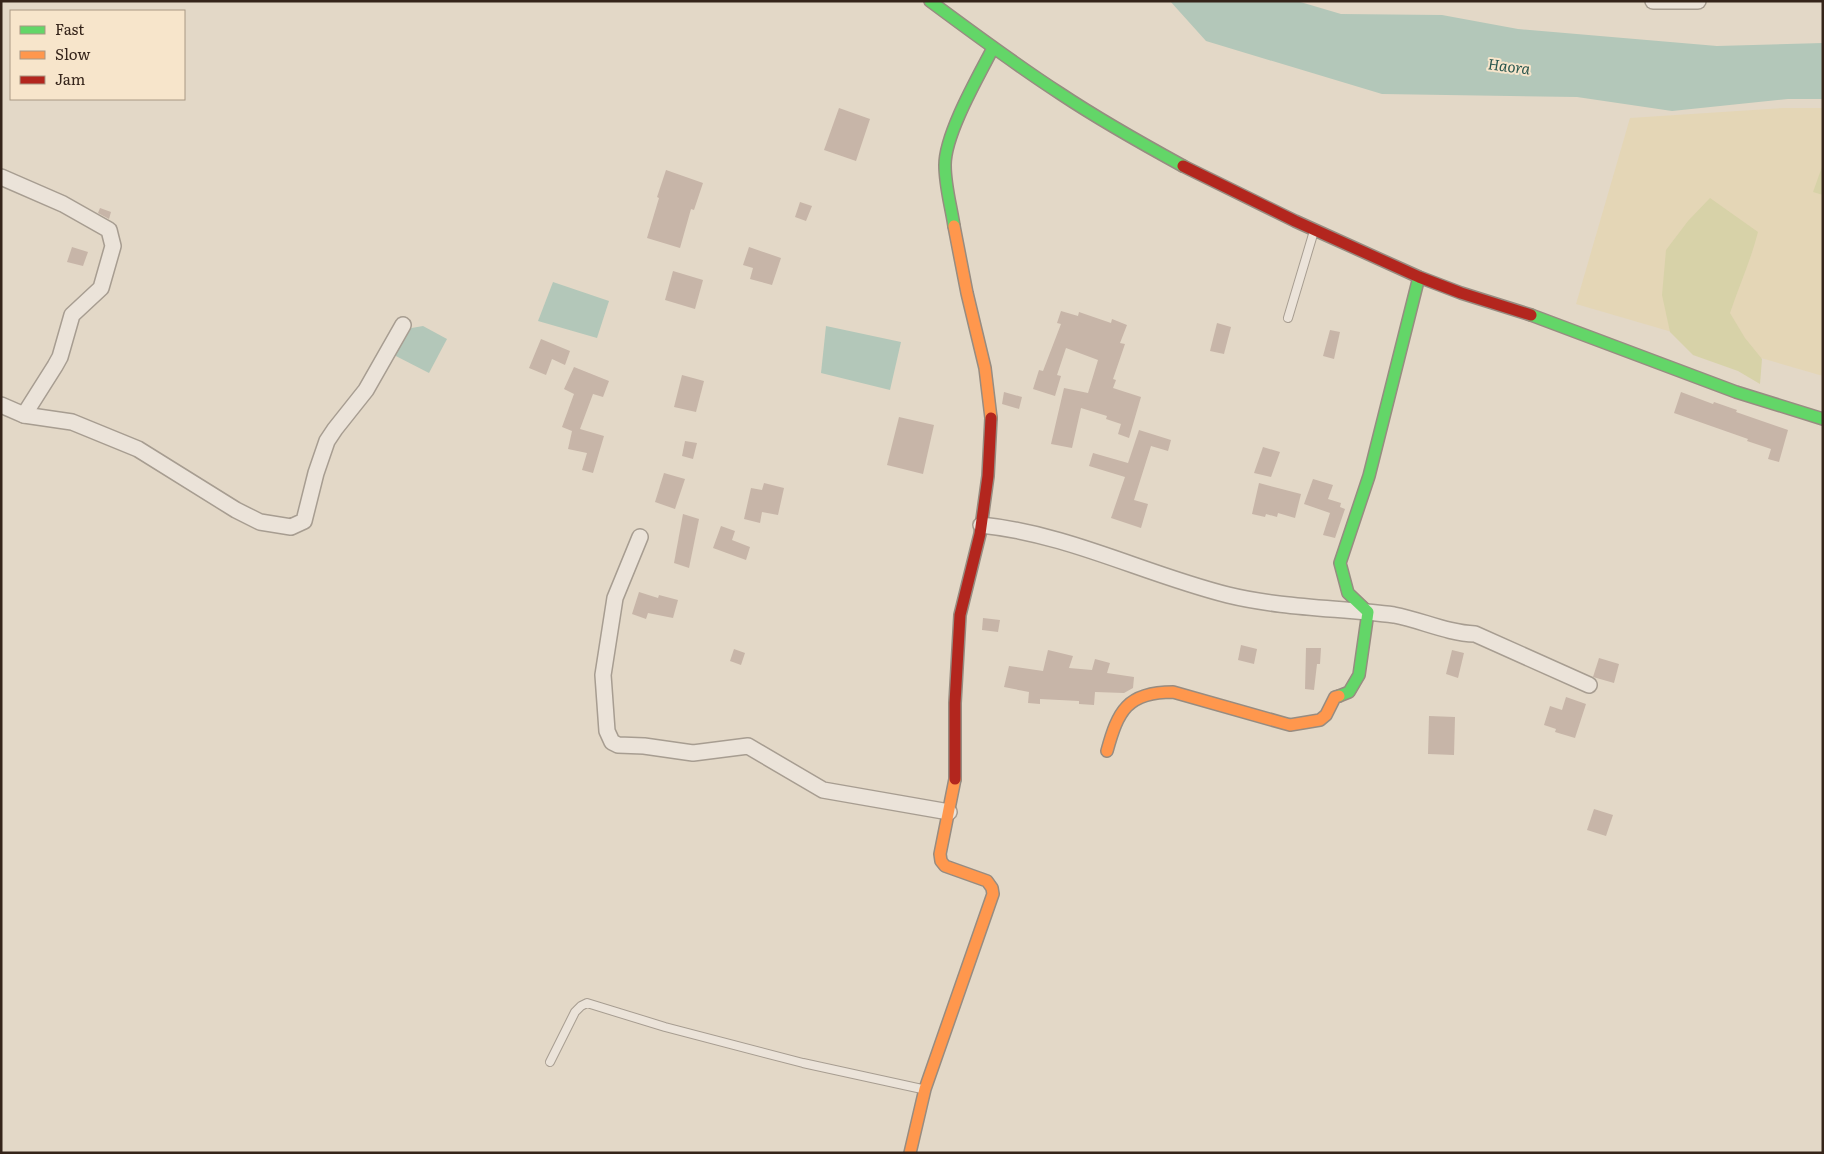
<svg xmlns="http://www.w3.org/2000/svg" width="1824" height="1154" font-family="Literata,serif">
<style>
.farmland{fill:#e4d6b6}
.green{fill:#d7d2a8}
.water{fill:#b3c7b9}
.building{fill:#c7b5a8}
.lines{fill:none;stroke-linecap:round;stroke-linejoin:round}
.lane-casing{stroke:#a79d91;stroke-width:10}
.street-casing{stroke:#a79d91;stroke-width:18}
.fast-casing{stroke:#978c81;stroke-width:14}
.slow-casing{stroke:#978c81;stroke-width:14}
.jam-casing{stroke:#978c81;stroke-width:14}
.lane{stroke:#ebe3d9;stroke-width:8}
.street{stroke:#ebe3d9;stroke-width:15}
.fast{stroke:#63d668;stroke-width:11}
.slow{stroke:#ff974d;stroke-width:11}
.jam{stroke:#b3261e;stroke-width:11}
.labels{text-anchor:middle;stroke-width:4;stroke-linejoin:round;paint-order:stroke}
.water-label{font-size:15px;font-style:italic;fill:#28564e;stroke:#f7e5cb}
</style>
<rect width="100%" height="100%" fill="#e3d8c7"/>
<polygon class="farmland" points="1783,108 1823,108 1823,376 1576,304 1630,118"/>
<g class="green">
<polygon points="1823,164 1823,195 1813,192"/>
<path d="M1710,198L1758,232C1751,260 1739,286 1730,313L1745,338L1762,359L1760,384L1738,371L1693,355L1670,332L1662,295L1666,250L1688,221Z"/>
</g>
<g class="water">
<polygon points="1170,1 1297,1 1341,14 1442,15 1518,29 1717,46 1823,43 1823,99 1788,99 1672,111 1577,97 1382,94 1206,41"/>
<polygon points="553,282 609,301 597,338 538,321"/>
<polygon points="423,326 447,339 429,373 390,353 406,329"/>
<polygon points="826,326 901,342 890,390 821,373"/>
</g>
<g class="building">
<polygon points="839,108 870,119 856,161 824,150"/>
<polygon points="666,170 703,183 694,210 691,209 680,248 647,238 659,198 657,197"/>
<polygon points="800,202 812,206 806,221 795,217"/>
<polygon points="100,208 111,212 109,219 98,213"/>
<polygon points="72,247 88,252 83,266 67,262"/>
<polygon points="749,247 781,258 772,285 750,279 753,268 743,265"/>
<polygon points="673,271 703,280 695,309 665,300"/>
<polygon points="1061,311 1078,316 1079,312 1111,323 1112,319 1127,325 1120,343 1125,344 1113,379 1116,380 1113,388 1141,397 1129,438 1118,434 1121,424 1106,419 1107,416 1081,408 1072,448 1051,444 1064,388 1088,393 1098,360 1066,348 1057,375 1061,376 1055,396 1033,389 1039,370 1043,371 1061,324 1057,323"/>
<polygon points="1217,323 1231,327 1224,354 1210,351"/>
<polygon points="1330,330 1340,332 1334,359 1323,356"/>
<polygon points="541,339 570,351 565,365 552,359 546,375 529,368"/>
<polygon points="574,367 609,381 603,397 593,394 580,429 604,436 593,473 582,470 587,453 568,449 572,431 562,427 574,394 564,389"/>
<polygon points="682,375 704,381 696,412 674,407"/>
<polygon points="1004,392 1022,397 1019,409 1002,404"/>
<polygon points="1681,392 1713,404 1714,402 1737,410 1736,412 1788,430 1779,462 1768,459 1771,449 1747,441 1748,439 1674,413"/>
<polygon points="899,417 934,425 923,474 887,465"/>
<polygon points="1139,430 1171,440 1168,451 1151,446 1134,500 1148,504 1141,528 1111,518 1125,477 1089,466 1093,453 1128,463"/>
<polygon points="685,441 697,443 693,459 682,456"/>
<polygon points="1263,447 1280,452 1271,477 1254,473"/>
<polygon points="664,473 685,479 675,509 655,502"/>
<polygon points="1313,479 1333,485 1328,499 1341,503 1340,507 1345,509 1335,538 1323,535 1330,513 1304,504"/>
<polygon points="764,483 784,488 778,515 762,512 760,523 744,519 751,488 762,490"/>
<polygon points="1259,483 1301,494 1295,518 1278,513 1277,517 1266,514 1265,517 1252,514"/>
<polygon points="683,514 699,519 689,568 674,563"/>
<polygon points="721,526 735,531 732,540 750,547 746,560 713,548"/>
<polygon points="639,592 658,598 659,595 678,600 673,618 648,613 646,619 632,614"/>
<polygon points="983,618 1000,620 998,632 982,630"/>
<polygon points="1241,645 1257,649 1254,664 1238,660"/>
<polygon points="1306,648 1321,648 1320,664 1317,664 1314,690 1305,689"/>
<polygon points="734,649 745,653 741,665 730,661"/>
<polygon points="1048,650 1073,656 1069,668 1092,670 1095,659 1110,663 1107,673 1134,677 1133,688 1124,693 1095,692 1094,705 1079,704 1079,701 1040,699 1040,704 1028,703 1029,692 1004,687 1009,666 1043,671"/>
<polygon points="1452,650 1464,653 1458,678 1446,674"/>
<polygon points="1599,658 1619,664 1614,683 1593,677"/>
<polygon points="1566,697 1586,704 1575,738 1555,732 1556,729 1544,725 1550,706 1562,710"/>
<polygon points="1429,716 1455,717 1454,755 1428,754"/>
<polygon points="1594,809 1613,815 1606,836 1587,830"/>
</g>
<g class="lines">
<g class="lane-casing">
<g id="lane">
<polyline points="1288,318 1314,231"/>
<polyline points="550,1062 575,1012 581,1006 587,1003 665,1027 803,1063 922,1089"/>
</g>
</g>
<g class="street-casing">
<g id="street">
<polyline points="1653,1 1698,1"/>
<polyline points="1,177 63,204 109,230 113,246 101,288 72,315 60,357 55,366 24,415"/>
<polyline points="1,405 24,415 72,422 138,449 236,510 260,522 291,527 304,521 316,473 327,441 335,429 366,390 403,325"/>
<path d="M981,525C1069,534 1144,574 1228,595C1281,608 1340,608 1394,615C1421,620 1447,633 1475,634L1589,685"/>
<polyline points="640,537 615,598 603,675 607,731 612,742 618,745 644,746 693,753 748,746 823,790 949,812"/>
</g>
</g>
<g class="fast-casing">
<g id="fast">
<path d="M930,1C973,33 1016,65 1061,94C1100,120 1141,143 1183,166"/>
<path d="M954,226C951,206 945,186 945,165C945,134 978,77 993,48"/>
<polyline points="1531,315 1736,392 1823,419"/>
<polyline points="1339,696 1349,692 1359,675 1368,612 1348,593 1340,563 1369,476 1419,277"/>
</g>
</g>
<g class="slow-casing">
<g id="slow">
<polyline points="954,226 967,293 985,368 991,418"/>
<path d="M1107,751C1118,711 1127,692 1173,692L1290,725L1320,720L1326,715L1335,697L1339,696"/>
<polyline points="910,1153 925,1089 993,894 992,888 987,881 945,866 941,861 940,854 955,779"/>
</g>
</g>
<g class="jam-casing">
<g id="jam">
<polyline points="1183,166 1295,221 1419,277 1461,293 1531,315"/>
<polyline points="955,779 955,703 960,615 980,534 988,476 991,418"/>
</g>
</g>
<use href="#lane" class="lane"/>
<use href="#street" class="street"/>
<use href="#fast" class="fast"/>
<use href="#slow" class="slow"/>
<use href="#jam" class="jam"/>
</g>
<g class="labels">
<g class="water-label">
<text transform="translate(1509 67) rotate(7)" y="5">Haora</text>
</g>
</g>
<rect width="1824" height="1154" fill="none" stroke="#35241a" stroke-width="5"/>
<rect x="10" y="10" width="175" height="90" fill="#f7e5cb" stroke="#a99884"/>
<rect x="20" y="26" width="25" height="8" fill="#63d668" stroke="#a99884"/>
<text x="55" y="35" font-size="15" fill="#35241a">Fast</text>
<rect x="20" y="51" width="25" height="8" fill="#ff974d" stroke="#a99884"/>
<text x="55" y="60" font-size="15" fill="#35241a">Slow</text>
<rect x="20" y="76" width="25" height="8" fill="#b3261e" stroke="#a99884"/>
<text x="55" y="85" font-size="15" fill="#35241a">Jam</text>
</svg>
